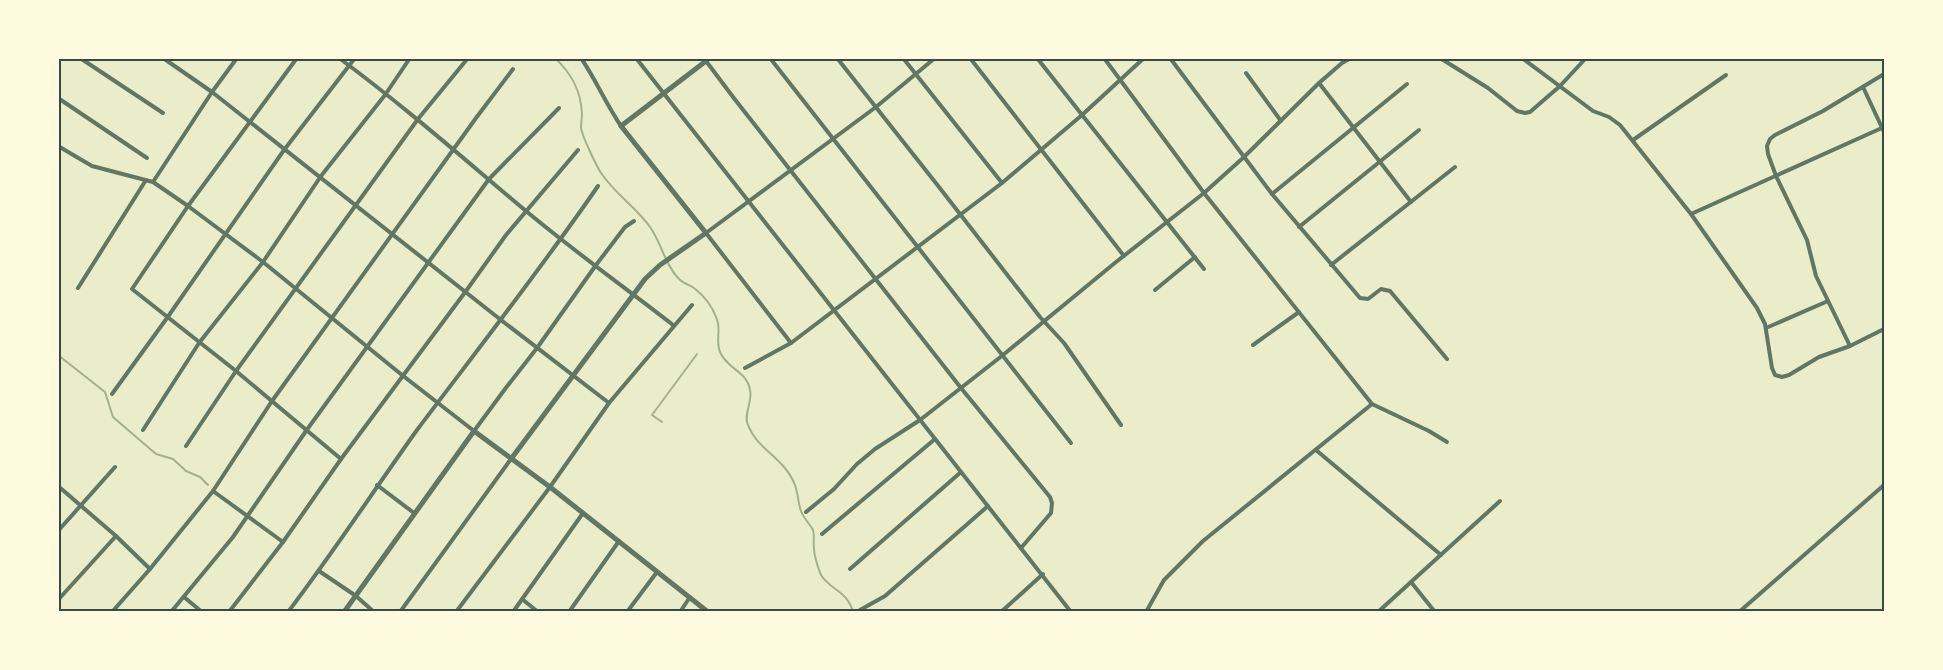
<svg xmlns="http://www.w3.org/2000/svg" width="1943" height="670" font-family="Jost,sans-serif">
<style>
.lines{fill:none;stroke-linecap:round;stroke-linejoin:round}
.stream{stroke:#a3b18a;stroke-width:2}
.minor{stroke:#617663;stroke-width:4}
.tertiary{stroke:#617663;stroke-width:5}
.neatline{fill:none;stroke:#344e41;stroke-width:2}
</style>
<rect width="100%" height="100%" fill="#e9edc9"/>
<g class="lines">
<g class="stream">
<path d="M555,58C572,74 581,91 582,114C582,118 581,123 581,128C582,136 596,165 601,173C615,194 636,207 650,227C661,242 665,265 679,279C683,283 689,285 694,288C703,295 712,306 716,317C722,328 715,340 720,352C727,369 747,371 750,390C753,401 743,415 748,425C758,451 784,457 795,485C798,493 798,503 801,511C804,519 810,524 813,530C815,537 813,542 814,548C814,555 818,568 821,575C831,591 847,590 853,612"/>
<polyline points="58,355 105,392 113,417 128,430 156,454 173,459 186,471 200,477 208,485"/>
<polyline points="662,422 652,415 697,354"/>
</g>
<g class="minor">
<polyline points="80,58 163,113"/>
<polyline points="163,58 212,92 501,320 609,403"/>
<polyline points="297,58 188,206 132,289 236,371 341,459"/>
<path d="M339,58C404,106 464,159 526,211C574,251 624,287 673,325"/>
<path d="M581,58C596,80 606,104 621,126"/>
<polyline points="636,58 1071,612"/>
<polyline points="710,58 706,61 733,97 961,388 1050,497 1052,503 1051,513 1021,548"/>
<polyline points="770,58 1071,443"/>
<polyline points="837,58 939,187 1040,317 1064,343 1121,425"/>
<polyline points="903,58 1002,183"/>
<polyline points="970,58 1124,256"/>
<polyline points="1037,58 1204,269"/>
<polyline points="1104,58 1204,193 1372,404 1203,541 1164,580 1146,612"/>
<polyline points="1170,58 1272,194 1360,298 1368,299 1381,289 1390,291 1447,359"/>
<polyline points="1379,58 1383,58"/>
<polyline points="1440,58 1488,88 1517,111 1525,113 1530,112 1560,86 1586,58"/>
<polyline points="1522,58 1593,111 1609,117 1620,125 1691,214 1757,308 1765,324 1772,368 1775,375 1782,377 1789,375 1819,357 1850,346"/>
<polyline points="1246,73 1281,121"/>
<polyline points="1884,74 1823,111 1775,135 1770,139 1767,146 1768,154 1776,176 1807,240 1816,276 1850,346 1884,329"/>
<polyline points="1319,83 1411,202"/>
<polyline points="1863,87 1884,132"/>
<polyline points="58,98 147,158"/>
<polyline points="1633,140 1726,75"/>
<polyline points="58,146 92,166 153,182 188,206 263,262 402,375 474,431 505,389 537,348 596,265 625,227 634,221"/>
<polyline points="153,182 212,92 237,58"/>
<polyline points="1272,194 1407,84"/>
<polyline points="1691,214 1884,127"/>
<polyline points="1299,227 1419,130"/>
<polyline points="1331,265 1455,167"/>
<polyline points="78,288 146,180"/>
<polyline points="1155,290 1195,257"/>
<polyline points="1766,328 1828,301"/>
<polyline points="791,343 706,233 876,107 935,58"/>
<polyline points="1253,345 1299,312"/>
<polyline points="745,368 791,343 1002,183 1082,115 1144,58"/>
<polyline points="112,394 167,318 284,150 355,58"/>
<polyline points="1372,404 1429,431 1447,442"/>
<polyline points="143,430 199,343 263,262 321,176 385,95 410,58"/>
<polyline points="186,446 236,371 418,119 468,58"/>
<polyline points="1316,450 1441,555"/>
<polyline points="377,485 414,513"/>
<polyline points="58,486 116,536 150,569"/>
<polyline points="213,491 283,542"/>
<polyline points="806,512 834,489 857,464 875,449 920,420 1003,355 1116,262 1204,193 1244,157 1319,83 1342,63 1351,58"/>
<polyline points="58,531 115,467"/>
<polyline points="822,534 935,439"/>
<polyline points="850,569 961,472"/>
<polyline points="319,571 356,596 374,612"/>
<polyline points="1411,582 1435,612"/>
<polyline points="184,597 202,612"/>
<polyline points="522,599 538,612"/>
<polyline points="58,600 116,536"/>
<polyline points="860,610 885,596 988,506"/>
<polyline points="112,612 150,569 213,491 272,401 476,118 513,69"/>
<polyline points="171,612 233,537 306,431 489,179 559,108"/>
<polyline points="229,612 283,542 341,459 466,291 506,235 578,150"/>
<path d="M288,612C333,553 374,490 417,430C478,349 541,269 598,186"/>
<polyline points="400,612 511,459"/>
<polyline points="456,612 550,487 609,403 692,305"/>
<polyline points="513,612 583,513"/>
<polyline points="569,612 619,541"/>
<polyline points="627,612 657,572"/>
<polyline points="680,612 690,597"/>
<polyline points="1001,612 1043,574"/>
<polyline points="1378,612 1500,501"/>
<polyline points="1739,612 1884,485"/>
</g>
<g class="tertiary">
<polyline points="511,459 645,279 660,265 706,233 621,126 706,61 704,58"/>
<polyline points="344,612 474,431 550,487 708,612"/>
</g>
</g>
<rect width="1943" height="670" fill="none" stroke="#fefae0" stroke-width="120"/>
<rect x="60" y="60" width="1823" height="550" class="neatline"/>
</svg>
